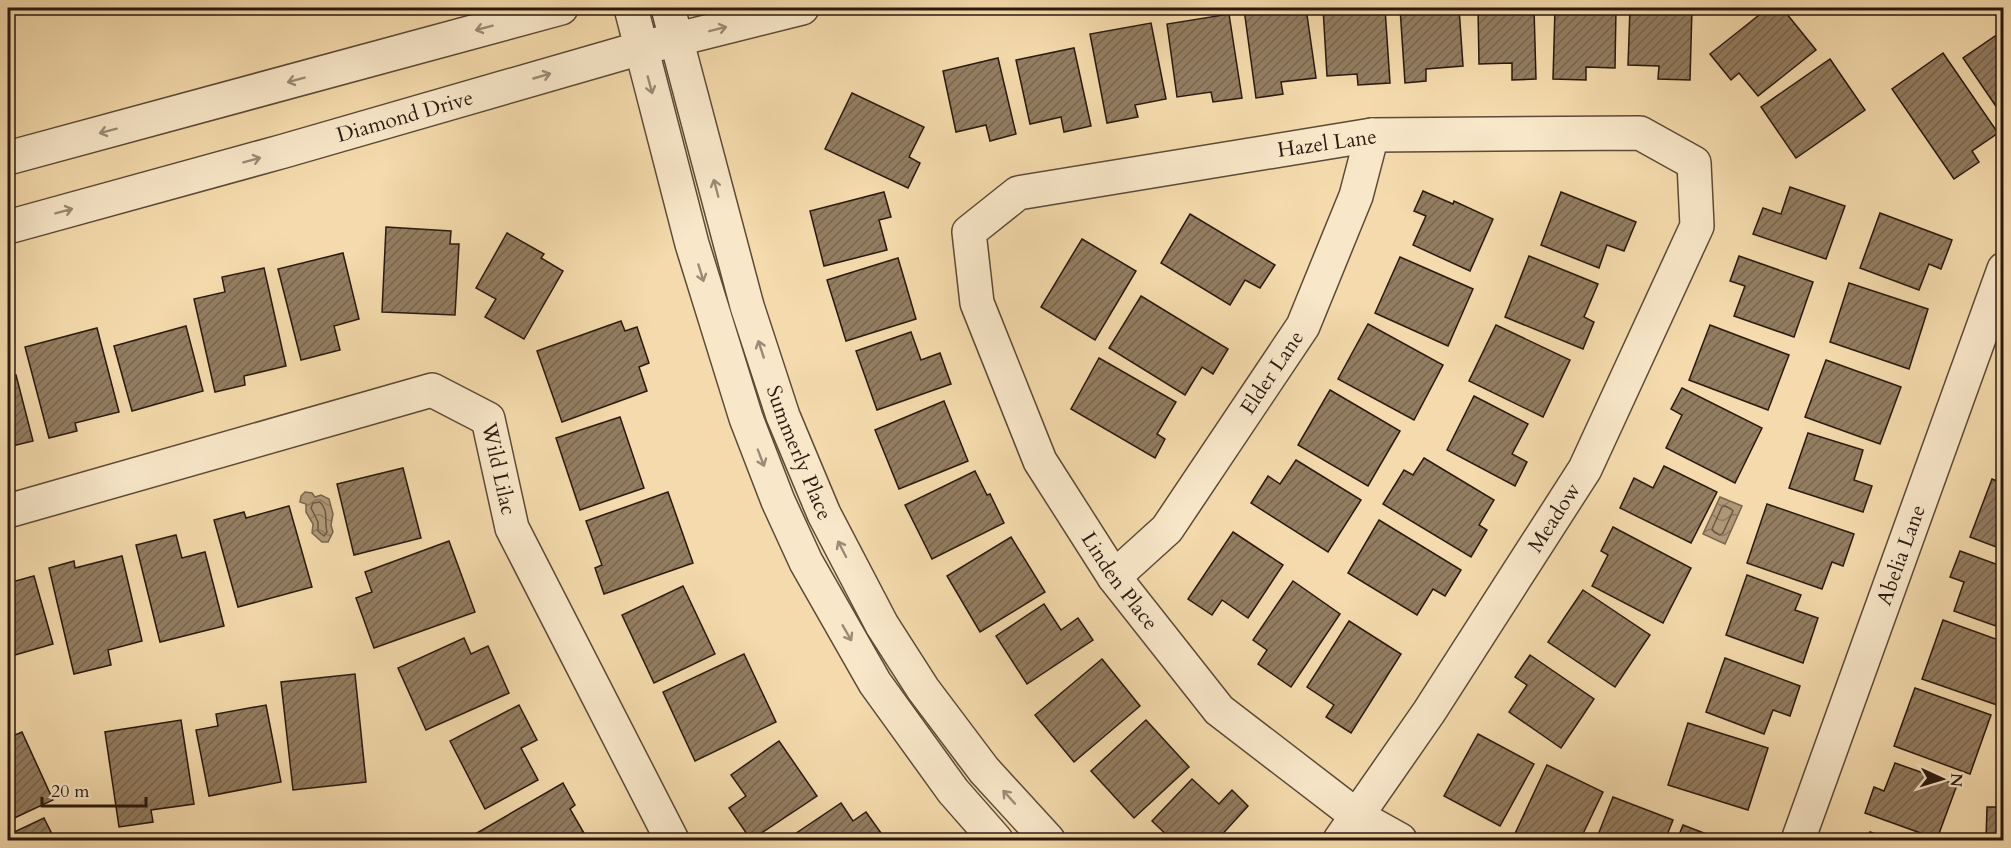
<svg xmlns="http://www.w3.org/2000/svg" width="2011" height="848" font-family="Cardo,serif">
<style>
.water{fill:url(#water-waves);stroke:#7a654d;stroke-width:1.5}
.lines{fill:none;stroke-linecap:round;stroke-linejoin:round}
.shore{stroke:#6c5843;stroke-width:1.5}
.building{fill:url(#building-hatch);stroke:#2a190f;stroke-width:1.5}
.minor-casing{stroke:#5c4936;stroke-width:36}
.tertiary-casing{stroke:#5c4936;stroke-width:36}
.minor{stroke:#f8e7c9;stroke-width:33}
.tertiary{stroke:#f8e7c9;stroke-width:33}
.oneway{stroke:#9b8a75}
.labels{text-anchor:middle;stroke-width:4.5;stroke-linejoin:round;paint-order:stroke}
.street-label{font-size:21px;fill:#2a190f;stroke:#f8e7c9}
</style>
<defs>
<pattern id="water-waves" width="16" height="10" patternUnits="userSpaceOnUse" patternTransform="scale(1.5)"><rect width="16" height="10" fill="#af9877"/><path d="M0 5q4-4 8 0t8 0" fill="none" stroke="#8f7b60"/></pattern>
<pattern id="building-hatch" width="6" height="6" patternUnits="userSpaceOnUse" patternTransform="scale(1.5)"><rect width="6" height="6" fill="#937d61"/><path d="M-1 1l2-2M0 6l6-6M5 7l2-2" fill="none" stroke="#78664e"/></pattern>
</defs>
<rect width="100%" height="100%" fill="#f4daac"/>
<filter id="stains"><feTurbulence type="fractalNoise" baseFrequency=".00333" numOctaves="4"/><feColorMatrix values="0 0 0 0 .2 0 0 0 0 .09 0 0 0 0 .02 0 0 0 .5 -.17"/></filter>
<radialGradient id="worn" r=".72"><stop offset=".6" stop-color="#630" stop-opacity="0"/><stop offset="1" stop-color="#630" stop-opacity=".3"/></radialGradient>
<g class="water">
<polygon points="305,492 312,493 315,497 321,495 329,499 333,514 331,525 333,532 328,542 322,542 312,533 313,524 306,512 306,504 300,502 301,496"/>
<polygon points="1720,497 1742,506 1725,544 1703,534"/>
</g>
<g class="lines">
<g class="shore">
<path d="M320,502C329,511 324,521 327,532L324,536L318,531V522L311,508L313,503Z"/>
<polygon points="1725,506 1731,509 1733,511 1723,533 1720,535 1714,532 1712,529 1722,507"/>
</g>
</g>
<g class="building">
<polygon points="1252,8 1306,8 1316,78 1281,82 1283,94 1256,98 1244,9"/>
<polygon points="1323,8 1385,8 1390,83 1358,85 1357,74 1327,76"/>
<polygon points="1400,8 1459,8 1463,66 1426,69 1426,81 1405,83"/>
<polygon points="1478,8 1534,8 1536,79 1512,80 1512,63 1479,64"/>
<polygon points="1555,8 1616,8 1615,68 1586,67 1586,80 1553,79"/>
<polygon points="1630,8 1692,8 1690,80 1658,79 1659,66 1628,65"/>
<polygon points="1768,8 1782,8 1816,50 1758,96 1739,73 1731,80 1710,54"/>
<polygon points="1229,14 1242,98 1213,102 1211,92 1177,97 1167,24"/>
<polygon points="1151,23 1166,99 1135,105 1138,117 1107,123 1090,34"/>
<polygon points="2004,30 2004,118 1963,58"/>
<polygon points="1074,48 1091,126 1064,132 1061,117 1030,124 1016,60"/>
<polygon points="1943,53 1998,133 1972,151 1979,162 1954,179 1892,89"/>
<polygon points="998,58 1016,134 990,141 986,125 956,132 943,71"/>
<polygon points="1830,59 1865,110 1796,158 1761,107"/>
<polygon points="852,93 924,127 909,157 920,163 908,188 825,149"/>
<polygon points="1790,187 1845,206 1826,259 1753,234 1763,208 1781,214"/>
<polygon points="1423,191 1453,204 1454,201 1493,219 1470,271 1413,245 1426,216 1414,211"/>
<polygon points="884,192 891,217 879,220 887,250 824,266 810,211"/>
<polygon points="1561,192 1636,222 1624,251 1607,245 1599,268 1541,245"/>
<polygon points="1880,213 1952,240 1941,269 1929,264 1919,290 1860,268"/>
<polygon points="1190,214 1275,265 1260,288 1245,280 1230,305 1161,263"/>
<polygon points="386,227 451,231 450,244 459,244 455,315 382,312"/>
<polygon points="507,233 544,254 541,258 563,271 524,339 485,317 496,299 476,288"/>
<polygon points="1082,239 1136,271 1095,340 1041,307"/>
<polygon points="343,253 359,319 334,326 340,350 301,360 278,269"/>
<polygon points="1529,256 1598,284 1584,317 1594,322 1583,349 1505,317"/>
<polygon points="1739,256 1813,282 1794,337 1734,316 1745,286 1730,281"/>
<polygon points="1400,257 1473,289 1448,346 1375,313"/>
<polygon points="898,258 916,319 846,341 827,280"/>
<polygon points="264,268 286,366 244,376 245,385 215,392 194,299 225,292 222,277"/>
<polygon points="1849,283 1928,309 1909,369 1830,342"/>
<polygon points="1141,296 1228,349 1213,374 1202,367 1185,395 1109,348"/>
<polygon points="621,321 625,331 637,327 649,363 639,367 647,391 562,422 537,351"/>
<polygon points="1368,324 1443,365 1414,420 1338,379"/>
<polygon points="1496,325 1570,360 1543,417 1469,381"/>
<polygon points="1710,325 1789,355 1768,410 1689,380"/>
<polygon points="186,326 203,391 132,411 114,346"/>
<polygon points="97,328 119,412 75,423 77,431 49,438 25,347"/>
<polygon points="911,332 921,360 940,353 951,384 877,410 856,351"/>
<polygon points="1099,358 1176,402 1157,434 1165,439 1155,458 1071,409"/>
<polygon points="1826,360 1901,387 1880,444 1805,417"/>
<polygon points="16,375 33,441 8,447 8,377"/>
<polygon points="1682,388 1762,428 1735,483 1666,448 1682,415 1671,409"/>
<polygon points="1330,390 1400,431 1368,486 1298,445"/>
<polygon points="1474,396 1528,424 1512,454 1527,462 1515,486 1447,450"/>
<polygon points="944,401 968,461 899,489 875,430"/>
<polygon points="620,417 644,488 580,510 556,438"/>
<polygon points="1808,433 1863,450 1854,480 1872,486 1863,512 1789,488"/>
<polygon points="2004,452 2004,470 1998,468"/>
<polygon points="1424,458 1494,500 1479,525 1487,530 1471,557 1383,504 1404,470 1413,475"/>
<polygon points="1296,460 1361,500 1328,552 1251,503 1268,476 1280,484"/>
<polygon points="1664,466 1717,492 1691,543 1620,508 1634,478 1653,488"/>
<polygon points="403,468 421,538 354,555 337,484"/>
<polygon points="975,471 987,495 990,494 1004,523 932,559 905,505"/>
<polygon points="1992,479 2004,484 2004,550 1970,537"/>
<polygon points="668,492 693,563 604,594 595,568 602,565 586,521"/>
<polygon points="1767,504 1854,534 1843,566 1832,562 1822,589 1747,563"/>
<polygon points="289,506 312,587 238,607 214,520 244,512 246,518"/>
<polygon points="1379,520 1461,570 1445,596 1433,589 1417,615 1348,573"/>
<polygon points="1613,527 1691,568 1663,623 1592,586 1608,555 1601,551"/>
<polygon points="1233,532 1283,565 1248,618 1222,600 1212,615 1188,599"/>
<polygon points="176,535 182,558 205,552 224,626 160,642 136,545"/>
<polygon points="1011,537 1045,592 980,632 947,576"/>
<polygon points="449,541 475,612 374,648 356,598 372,592 365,572"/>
<polygon points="1960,551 2004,567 2004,629 1954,611 1964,582 1950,577"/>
<polygon points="122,556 142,641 108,650 111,665 74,674 49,568 74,561 75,568"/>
<polygon points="1747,575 1801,595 1795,610 1818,618 1803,663 1726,635"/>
<polygon points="34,576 53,644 8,657 8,583"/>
<polygon points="1293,581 1340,614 1291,687 1258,664 1267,650 1253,640"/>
<polygon points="683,586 715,654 654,683 622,615"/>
<polygon points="1583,590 1650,635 1615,687 1548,642"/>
<polygon points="1044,604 1061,630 1078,618 1093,640 1027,684 996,636"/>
<polygon points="1943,620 2004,642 2004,697 2000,706 1922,679"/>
<polygon points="1349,621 1401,654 1351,733 1326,717 1334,705 1307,687"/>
<polygon points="464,638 471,654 488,646 509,693 426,730 398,668"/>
<polygon points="744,654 776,722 695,761 663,692"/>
<polygon points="1530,655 1594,699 1561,748 1509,712 1527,685 1515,677"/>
<polygon points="1725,658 1800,686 1790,716 1773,710 1764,734 1706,712"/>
<polygon points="1102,659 1140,706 1074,762 1035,715"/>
<polygon points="355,674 366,782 293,790 281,682"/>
<polygon points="1915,688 1991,715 1970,774 1894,746"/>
<polygon points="266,705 281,782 209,796 196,730 218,726 216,714"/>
<polygon points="519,705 537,740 521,748 538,780 485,809 450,741"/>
<polygon points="181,720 194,804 151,810 153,822 119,827 105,732"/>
<polygon points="1146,720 1189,767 1134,818 1091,771"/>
<polygon points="1688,723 1768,748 1748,810 1668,785"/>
<polygon points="22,732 53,800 8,821 8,738"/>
<polygon points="1478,734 1534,764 1500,826 1444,796"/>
<polygon points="779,741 817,796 751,840 729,808 746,796 731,775"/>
<polygon points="1895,763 1957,785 1937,839 1865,813 1874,787 1884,791"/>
<polygon points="1547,765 1603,792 1580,840 1512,840"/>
<polygon points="1192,779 1219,804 1232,790 1248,806 1217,840 1172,840 1152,821"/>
<polygon points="563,783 575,805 570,809 588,840 472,840 470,837"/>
<polygon points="1613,797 1673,820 1665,840 1596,840"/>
<polygon points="841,803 853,821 866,812 886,840 786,840"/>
<polygon points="1987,807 2004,807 2004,840 1986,840"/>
<polygon points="44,818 55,840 8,840 8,835"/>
<polygon points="1683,825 1722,840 1677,840"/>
<polygon points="1870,832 1893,840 1867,840"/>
</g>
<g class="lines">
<g class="minor-casing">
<g id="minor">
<polyline points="8,158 561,8"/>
<path id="s1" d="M8,227L284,151L641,48"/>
<path id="s2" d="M8,511L432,390L488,419L512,528L672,840"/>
<path id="s3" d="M1114,577L1167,529L1303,326L1356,196L1372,135"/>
<path id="s4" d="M1340,840L1429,712L1585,469L1697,226L1694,163L1640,133L1372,135L1018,193L969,232L977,303L1040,461L1114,577L1219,710L1357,816L1400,840"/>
<path id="s5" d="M1798,840L2004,269"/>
</g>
</g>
<g class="tertiary-casing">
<g id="tertiary">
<polyline points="631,8 692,244 746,418 778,501 806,562 875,683 953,791 996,840"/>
<path id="s6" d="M668,8L747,306L783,416L824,514L882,625L923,689L984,770L1048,840"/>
<polyline points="654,45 802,8"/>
</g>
</g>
<use href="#minor" class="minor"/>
<use href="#tertiary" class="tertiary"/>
</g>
<defs><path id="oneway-shaft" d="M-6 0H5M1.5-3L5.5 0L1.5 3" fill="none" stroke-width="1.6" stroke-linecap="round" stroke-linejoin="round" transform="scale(1.5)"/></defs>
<g class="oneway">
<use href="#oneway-shaft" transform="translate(484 28) rotate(165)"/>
<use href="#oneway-shaft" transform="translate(718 29) rotate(-14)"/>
<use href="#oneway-shaft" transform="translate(542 76) rotate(-16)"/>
<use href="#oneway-shaft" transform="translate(296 80) rotate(165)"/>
<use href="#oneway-shaft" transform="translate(650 85) rotate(75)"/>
<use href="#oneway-shaft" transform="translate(108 131) rotate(165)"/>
<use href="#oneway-shaft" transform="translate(252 160) rotate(-15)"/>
<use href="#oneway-shaft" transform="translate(716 188) rotate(-105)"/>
<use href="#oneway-shaft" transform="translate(64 211) rotate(-15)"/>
<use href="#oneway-shaft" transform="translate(701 273) rotate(73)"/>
<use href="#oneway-shaft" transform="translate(761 349) rotate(-108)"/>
<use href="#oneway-shaft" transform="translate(761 458) rotate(69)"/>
<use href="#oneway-shaft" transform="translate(842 549) rotate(-117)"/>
<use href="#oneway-shaft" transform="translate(847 633) rotate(60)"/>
<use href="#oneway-shaft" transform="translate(1009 797) rotate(-132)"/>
</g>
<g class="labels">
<g class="street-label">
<text dy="7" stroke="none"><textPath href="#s1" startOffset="412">Diamond Drive</textPath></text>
<text transform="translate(1327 143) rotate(-8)" y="7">Hazel Lane</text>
<text dy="7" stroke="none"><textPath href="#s3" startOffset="260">Elder Lane</textPath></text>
<text dy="7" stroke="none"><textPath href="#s6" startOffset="464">Summerly Place</textPath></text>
<text dy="7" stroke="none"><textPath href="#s2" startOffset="555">Wild Lilac</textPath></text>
<text dy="7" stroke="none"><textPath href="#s4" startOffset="387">Meadow</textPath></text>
<text dy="7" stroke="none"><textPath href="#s5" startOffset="303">Abelia Lane</textPath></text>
<text dy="7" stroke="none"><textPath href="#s4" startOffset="1912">Linden Place</textPath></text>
</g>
</g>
<rect width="2011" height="848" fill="none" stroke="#f4daac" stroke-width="30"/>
<rect x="9" y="9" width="1993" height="830" fill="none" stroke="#2a190f" stroke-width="3"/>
<rect x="15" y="15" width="1981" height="818" fill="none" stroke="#2a190f" stroke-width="1.5"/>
<g transform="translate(1942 779) rotate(94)" stroke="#f8e7c9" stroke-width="4.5" paint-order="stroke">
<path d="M0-4.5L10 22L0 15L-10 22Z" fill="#2a190f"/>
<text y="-9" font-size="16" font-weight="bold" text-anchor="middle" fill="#2a190f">N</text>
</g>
<path d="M42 797v9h104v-9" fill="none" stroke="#2a190f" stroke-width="3"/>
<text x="51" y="797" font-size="18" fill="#2a190f" stroke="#f8e7c9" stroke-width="4.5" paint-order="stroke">20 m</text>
<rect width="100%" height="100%" filter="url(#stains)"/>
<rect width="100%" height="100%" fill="url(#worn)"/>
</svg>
